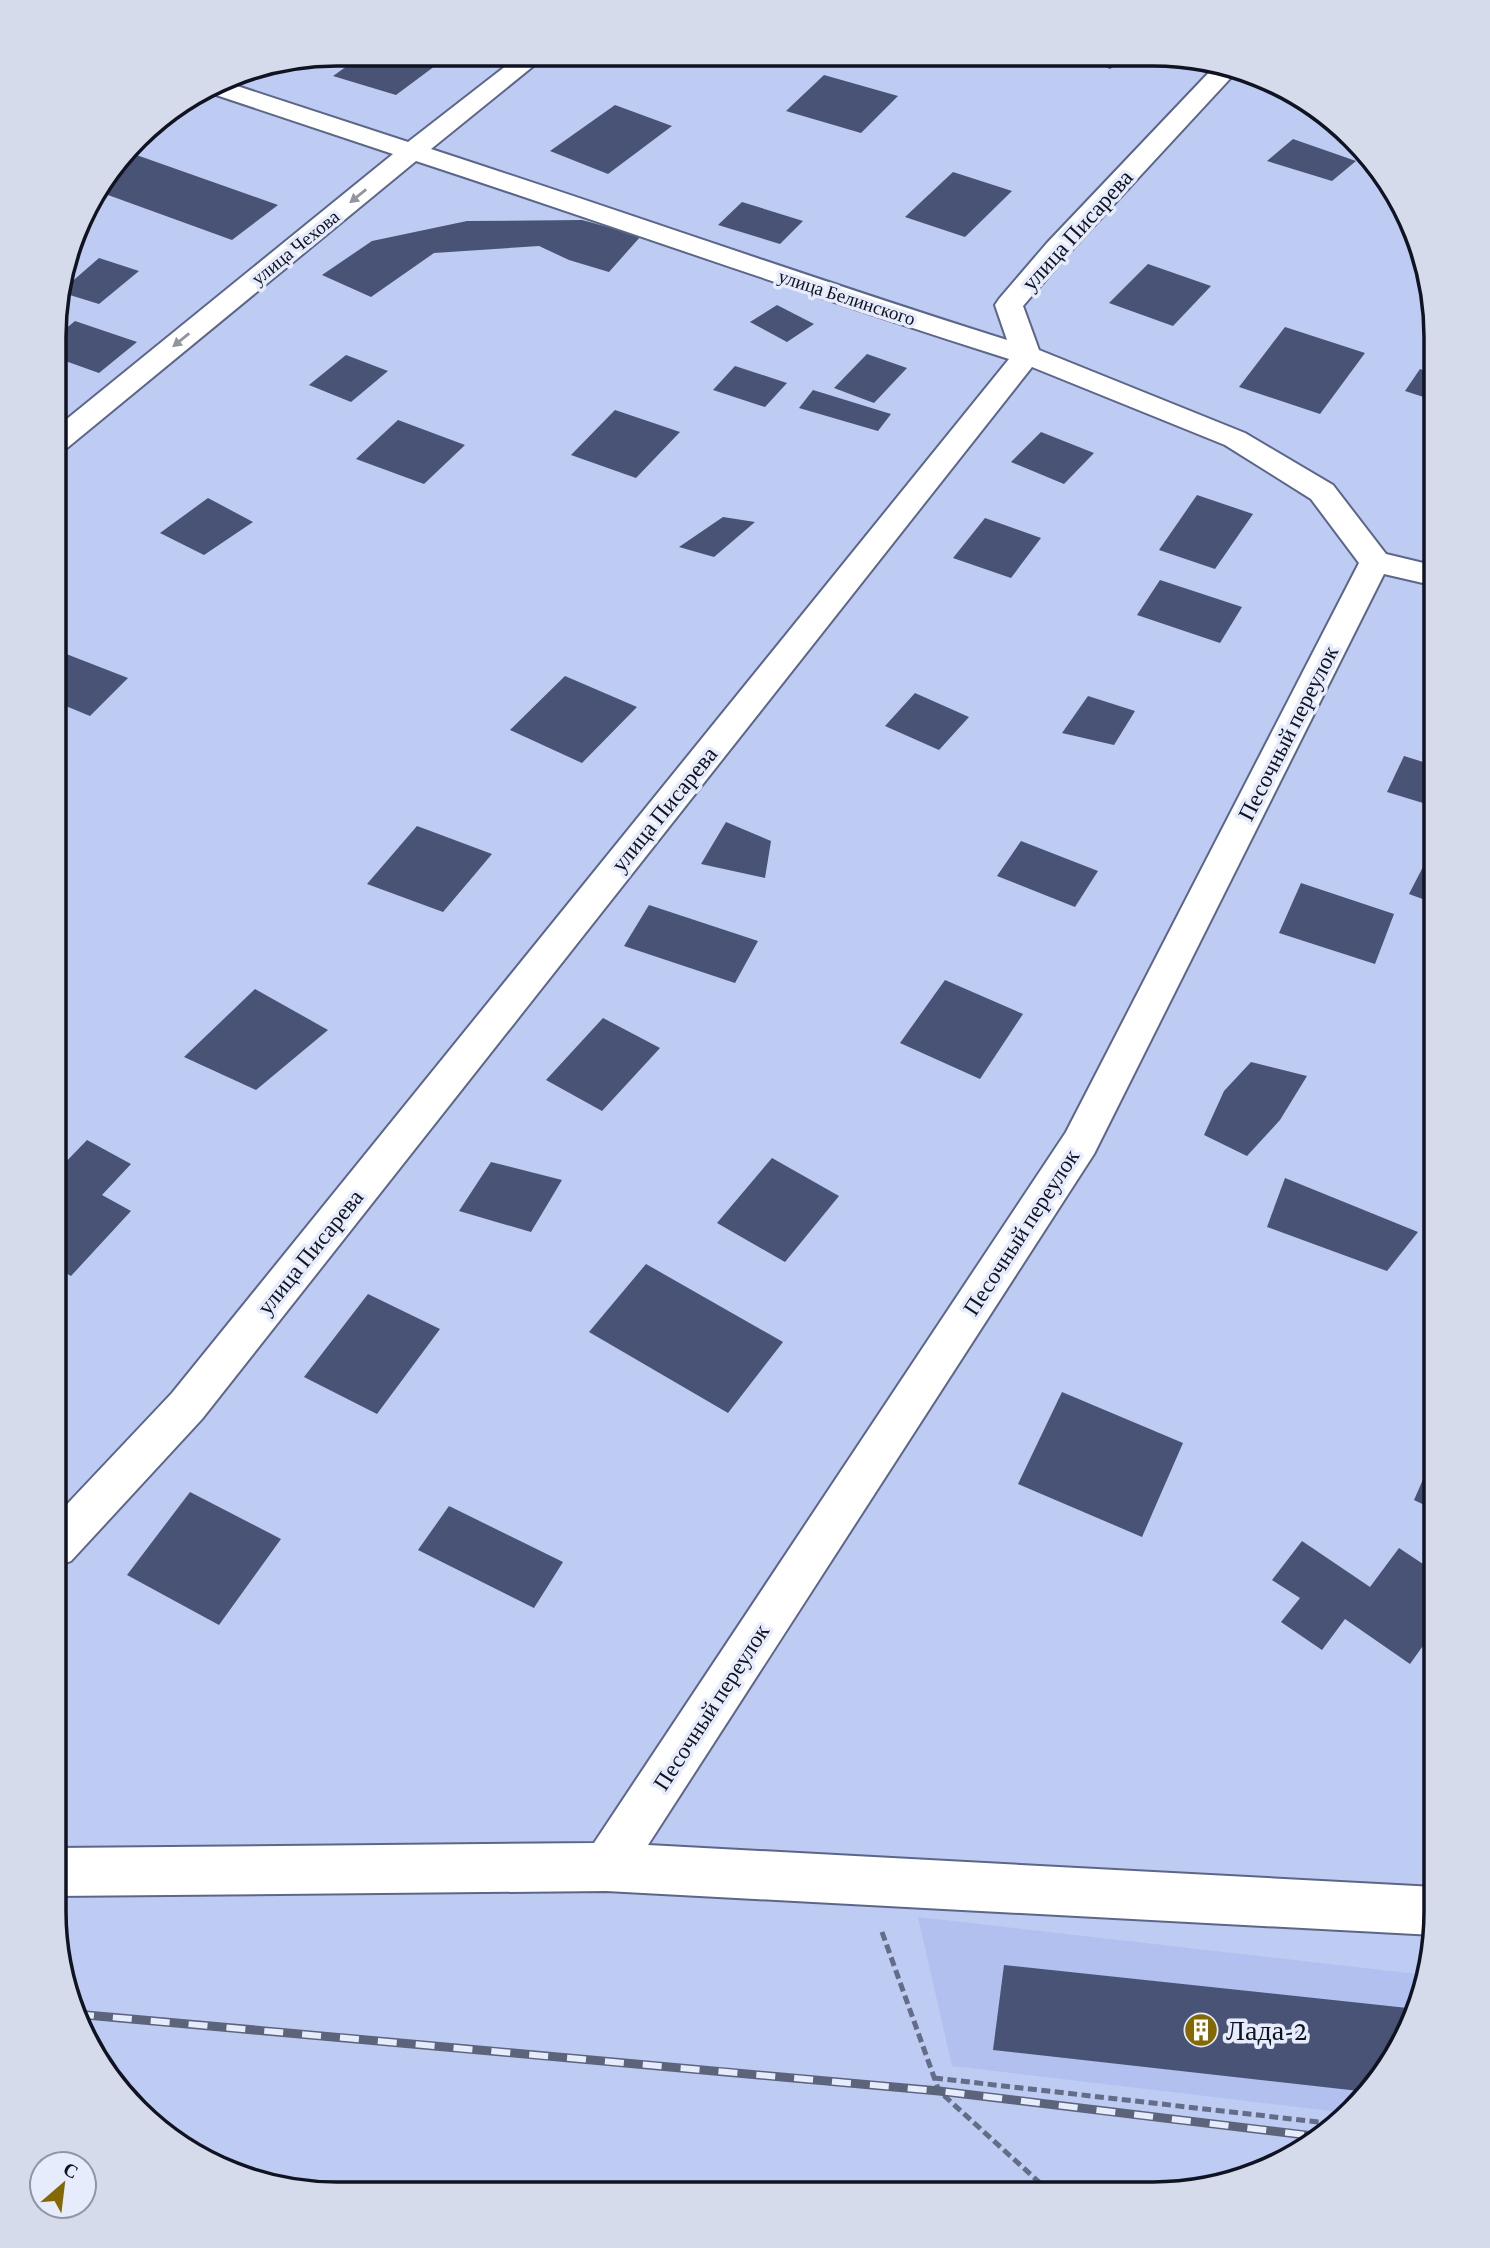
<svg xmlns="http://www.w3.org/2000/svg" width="1490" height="2248" font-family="'Crimson Pro',serif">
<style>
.built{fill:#b1c0ee}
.building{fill:#495375}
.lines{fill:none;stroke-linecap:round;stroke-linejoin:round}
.street-casing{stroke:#5c6689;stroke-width:4}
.path{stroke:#646d87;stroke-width:5;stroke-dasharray:9 4.5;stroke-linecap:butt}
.street{fill:#fff;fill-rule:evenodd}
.rail-casing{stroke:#5c647c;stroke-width:9}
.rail{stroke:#e7ecfd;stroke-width:6;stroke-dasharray:19;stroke-linecap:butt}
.oneway{fill:#93959c}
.labels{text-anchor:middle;stroke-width:7;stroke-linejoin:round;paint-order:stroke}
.far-street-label{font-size:19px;fill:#101422;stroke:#e7ecfd}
.street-label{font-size:23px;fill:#101422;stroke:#e7ecfd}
.near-poi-label{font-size:28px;fill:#101422;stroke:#e7ecfd;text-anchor:start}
.rim{fill:none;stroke:#101422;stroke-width:3.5}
</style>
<rect width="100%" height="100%" fill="#becbf2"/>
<polygon class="built" points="918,1917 1426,1975 1421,2002 1377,2082 1347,2113 952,2066"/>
<g class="building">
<polygon points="364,54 427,55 443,60 396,95 333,76"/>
<polygon points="1080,56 1129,57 1110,69"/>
<polygon points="824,75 898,96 861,133 786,111"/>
<polygon points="615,105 672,126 608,174 550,151"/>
<polygon points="1293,139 1356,161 1332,181 1267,161"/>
<polygon points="128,152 278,205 232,240 97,191"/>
<polygon points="953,172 1012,191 965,237 905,217"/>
<polygon points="742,202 803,221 780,244 718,225"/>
<polygon points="582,220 641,236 609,272 569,260 539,246 434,253 371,297 322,275 372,241 467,221"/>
<polygon points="99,258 139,271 99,304 60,292"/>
<polygon points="1148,264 1211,286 1173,326 1109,303"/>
<polygon points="777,305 814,324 787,342 750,322"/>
<polygon points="75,321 137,342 99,373 57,358 57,336"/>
<polygon points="1285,327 1365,353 1320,414 1239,387"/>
<polygon points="867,354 907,368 874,403 834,388"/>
<polygon points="346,355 388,371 351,402 309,385"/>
<polygon points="735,366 787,383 765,407 713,390"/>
<polygon points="1420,369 1436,374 1436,401 1405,391"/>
<polygon points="813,390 891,414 878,431 799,408"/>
<polygon points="615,410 680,432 636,478 571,455"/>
<polygon points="398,420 465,445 424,484 356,459"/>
<polygon points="1041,432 1094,453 1064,484 1011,462"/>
<polygon points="1197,495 1253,514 1215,569 1159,550"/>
<polygon points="208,498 253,522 204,555 160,533"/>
<polygon points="723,517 755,522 714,557 679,547"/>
<polygon points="985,518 1041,538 1011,578 953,558"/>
<polygon points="1160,580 1242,607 1220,643 1137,615"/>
<polygon points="56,650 128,678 90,716 56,702"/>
<polygon points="565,676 637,707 582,763 510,730"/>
<polygon points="915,693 969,717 939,750 885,726"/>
<polygon points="1088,696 1135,711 1114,745 1062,733"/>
<polygon points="1404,756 1436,766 1436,807 1387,792"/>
<polygon points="726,822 771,841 765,878 701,864"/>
<polygon points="417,826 492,854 443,912 367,884"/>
<polygon points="1021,841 1098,871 1075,907 997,876"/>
<polygon points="1425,863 1436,867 1436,904 1409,894"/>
<polygon points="1301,883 1394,914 1375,964 1279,933"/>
<polygon points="649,905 758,941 735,983 624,946"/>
<polygon points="945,980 1023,1014 980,1079 900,1043"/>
<polygon points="255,989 328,1030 256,1090 184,1057"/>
<polygon points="603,1018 660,1048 602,1111 546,1080"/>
<polygon points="1251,1062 1307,1076 1280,1120 1247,1156 1204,1135 1224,1091"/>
<polygon points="87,1140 131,1164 102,1195 131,1211 71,1276 55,1267 55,1167 59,1169"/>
<polygon points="772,1158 839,1196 785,1262 717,1223"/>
<polygon points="491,1162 562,1180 531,1232 459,1211"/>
<polygon points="1285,1178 1418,1232 1387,1271 1267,1227"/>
<polygon points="646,1264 783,1342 728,1413 589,1332"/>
<polygon points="368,1294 440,1329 377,1414 304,1377"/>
<polygon points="1062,1392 1183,1443 1142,1537 1018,1484"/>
<polygon points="1435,1452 1435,1510 1414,1500"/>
<polygon points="190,1492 281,1539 219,1625 127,1575"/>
<polygon points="449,1506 563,1562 534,1608 418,1550"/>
<polygon points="1302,1541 1370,1587 1399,1548 1435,1572 1435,1629 1410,1664 1345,1619 1322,1650 1281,1622 1300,1598 1272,1580"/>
<polygon points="1004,1965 1417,2009 1377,2082 1368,2092 993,2050"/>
</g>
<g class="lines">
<g class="street-casing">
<path id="street" d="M520,55H547L431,149C624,212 814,279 1007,340L995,305L999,299L1047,243L1217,64L1238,70L1067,255L1023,306L1039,350L1245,433L1333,485L1386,554L1436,566V586L1384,574L1094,1154L648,1845L1435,1887L1434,1935L606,1891L54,1896V1848L594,1843L1066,1132L1359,563L1311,499L1225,445L1032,367L202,1419L71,1561L55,1567V1517L172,1393L1009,359C810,296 614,226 416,161L67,448L57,451V427L393,154L207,92L225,82L408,142Z"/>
</g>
<g class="path">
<polyline points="882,1932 939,2091 1051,2193"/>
<polyline points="934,2078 1336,2124"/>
</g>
<use href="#street" class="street"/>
<g class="rail-casing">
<polyline id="rail" points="75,2014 939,2091 1322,2137"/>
</g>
<use href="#rail" class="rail"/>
</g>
<defs><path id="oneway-solid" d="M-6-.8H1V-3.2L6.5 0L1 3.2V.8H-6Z" transform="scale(1.75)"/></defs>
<g class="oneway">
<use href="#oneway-solid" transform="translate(358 196) rotate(141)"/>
<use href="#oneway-solid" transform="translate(181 340) rotate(141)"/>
</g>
<defs>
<g id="building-disc" transform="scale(1.75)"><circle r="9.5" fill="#846903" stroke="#e7ecfd"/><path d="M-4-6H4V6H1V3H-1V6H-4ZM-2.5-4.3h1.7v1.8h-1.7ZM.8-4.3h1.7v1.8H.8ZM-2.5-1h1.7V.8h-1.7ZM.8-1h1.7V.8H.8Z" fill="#fff"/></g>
</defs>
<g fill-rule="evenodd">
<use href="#building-disc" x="1201" y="2030"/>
</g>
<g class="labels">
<g class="far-street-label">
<text transform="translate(295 247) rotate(-39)" y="7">улица Чехова</text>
<text transform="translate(847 297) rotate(18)" y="7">улица Белинского</text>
</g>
<g class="street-label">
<text transform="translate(1077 230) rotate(-48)" y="8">улица Писарева</text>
<text transform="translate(1288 733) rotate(-63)" y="8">Песочный переулок</text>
<text transform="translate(664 809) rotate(-51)" y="8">улица Писарева</text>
<text transform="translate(1021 1232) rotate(-57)" y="8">Песочный переулок</text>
<text transform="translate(310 1252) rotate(-51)" y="8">улица Писарева</text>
<text transform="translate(711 1707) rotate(-57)" y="8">Песочный переулок</text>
</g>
<g class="near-poi-label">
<text x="1226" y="2040">Лада-2</text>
</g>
</g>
<path d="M0 0H1490V2248H0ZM337 66H1153A271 271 0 0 1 1424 337V1911A271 271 0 0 1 1153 2182H337A271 271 0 0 1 66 1911V337A271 271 0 0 1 337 66Z" fill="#d6dbeb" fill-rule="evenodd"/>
<path class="rim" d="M337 66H1153A271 271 0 0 1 1424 337V1911A271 271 0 0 1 1153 2182H337A271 271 0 0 1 66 1911V337A271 271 0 0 1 337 66Z"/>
<g transform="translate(63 2185) rotate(28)"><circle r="33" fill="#e7ecfd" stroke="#9196a5" stroke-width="2"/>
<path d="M0-5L12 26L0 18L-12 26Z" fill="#846903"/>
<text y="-10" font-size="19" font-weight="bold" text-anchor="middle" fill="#101422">С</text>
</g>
</svg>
